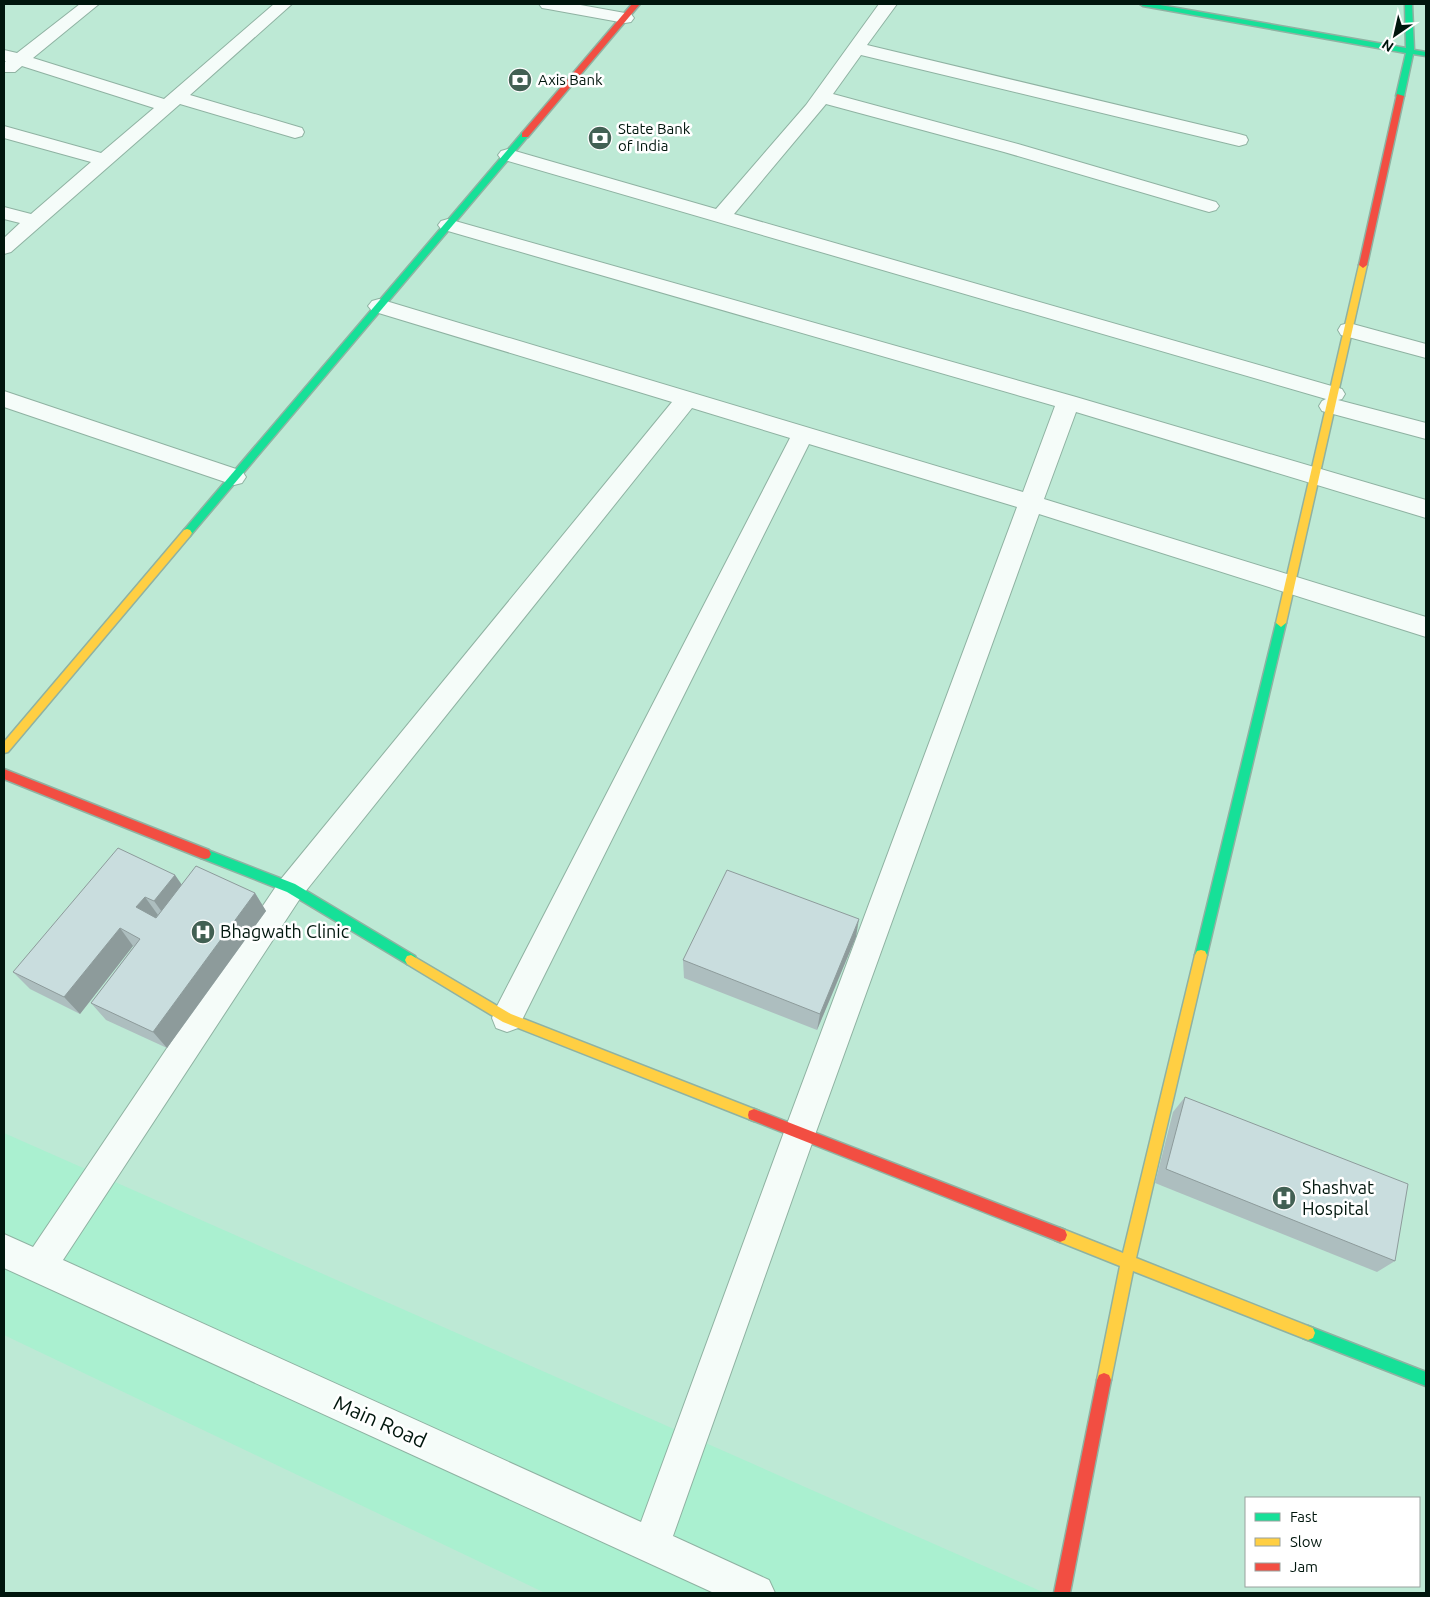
<svg xmlns="http://www.w3.org/2000/svg" width="1430" height="1597" font-family="Ubuntu,sans-serif">
<style>
.built{fill:#aaf0d0}
.lines{fill:none;stroke-linecap:round;stroke-linejoin:round}
.street-casing{stroke:#8fb2a2;stroke-width:2}
.fast-casing{stroke:#8fb2a2;stroke-width:3}
.slow-casing{stroke:#8fb2a2;stroke-width:3}
.jam-casing{stroke:#8fb2a2;stroke-width:3}
.street{fill:#f5fcf9;fill-rule:evenodd}
.fast{fill:#16e098;fill-rule:evenodd}
.slow{fill:#ffcf43;fill-rule:evenodd}
.jam{fill:#f24e42;fill-rule:evenodd}
.wall{fill:#adbebf}
.shaded-wall{fill:#8d9b9b}
.building{fill:#c9ddde;stroke:#8d9b9b}
.labels{text-anchor:middle;stroke-width:5;stroke-linejoin:round;paint-order:stroke}
.far-poi-label{font-size:15px;fill:#00160d;stroke:#fff;text-anchor:start}
.poi-label{font-size:18px;fill:#00160d;stroke:#fff;text-anchor:start}
.near-street-label{font-size:21px;fill:#00160d;stroke:#fff}
</style>
<rect width="100%" height="100%" fill="#bde9d5"/>
<polygon class="built" points="4,1133 1045,1593 545,1593 4,1335"/>
<g class="lines">
<g class="street-casing">
<g id="street">
<polygon points="80,4 99,4 33,58 164,99 274,4 292,4 190,95 302,128 304,132 302,136 295,138 180,104 11,252 4,254 4,238 20,223 4,219 4,207 31,214 91,162 4,138 4,126 101,153 154,108 22,66 15,72 4,72 4,63 6,61 4,61 4,50 17,53"/>
<polygon points="539,4 575,4 625,13 631,14 634,18 631,22 625,23 548,9 542,8"/>
<polygon points="879,4 897,4 867,45 1239,134 1246,136 1248,140 1246,144 1239,146 861,55 833,94 1018,144 1216,202 1219,206 1216,210 1209,212 1202,210 1004,152 826,104 734,214 1342,389 1345,394 1342,399 1338,400 1426,423 1426,439 1322,411 1319,406 1322,401 1326,399 501,159 498,155 501,151 508,149 716,209 806,105"/>
<path d="M448,219L1076,397L1426,500V518L1076,412L1044,499L1426,617V637L1039,514L816,1132L673,1536L769,1580L775,1593H714L4,1268V1234L33,1247L281,879L672,402L372,311L368,306L372,301L379,299L386,301L1023,492L1055,406L441,229L438,225L441,221ZM692,408L790,438L496,1008L492,1018L496,1028L507,1032L518,1028L809,444L1017,507L784,1132L641,1522L63,1260L301,897Z"/>
<polygon points="1349,323 1426,344 1426,358 1341,335 1338,330 1341,325"/>
<polygon points="4,391 242,471 246,477 242,483 234,485 4,407"/>
</g>
</g>
<g class="fast-casing">
<g id="fast">
<polygon points="1140,4 1154,4 1406,48 1405,4 1412,4 1414,50 1426,52 1426,56 1413,54 1404,96 1400,98 1396,96 1406,53 1143,6"/>
<polygon points="522,133 529,135 190,536 184,536 182,533 184,530"/>
<polygon points="1281,619 1286,623 1207,955 1205,959 1201,960 1197,959 1195,955 1276,623"/>
<polygon points="205,849 295,884 415,956 417,960 415,964 411,965 407,964 287,892 201,858 199,854 201,850"/>
<polygon points="1308,1326 1426,1372 1426,1386 1303,1338 1301,1333 1303,1328"/>
</g>
</g>
<g class="slow-casing">
<g id="slow">
<polygon points="1363,262 1367,265 1286,623 1281,627 1276,623 1359,265"/>
<polygon points="187,529 190,530 192,533 190,536 8,752 4,753 4,742 184,530"/>
<polygon points="1201,950 1205,951 1207,955 1136,1258 1313,1328 1315,1333 1313,1338 1308,1340 1133,1271 1111,1380 1109,1385 1104,1387 1099,1385 1097,1380 1120,1266 1055,1240 1053,1235 1055,1230 1060,1228 1123,1253 1195,955 1197,951"/>
<polygon points="411,955 511,1014 759,1111 760,1115 759,1119 754,1121 503,1022 407,964 405,960 407,956"/>
</g>
</g>
<g class="jam-casing">
<g id="jam">
<polygon points="632,4 640,4 528,137 522,137 522,133"/>
<polygon points="1397,94 1404,96 1367,265 1363,268 1359,265"/>
<polygon points="4,769 209,850 211,854 209,858 205,859 201,858 4,779"/>
<polygon points="754,1109 1060,1228 1065,1230 1067,1235 1065,1240 1060,1242 749,1119 748,1115 749,1111"/>
<polygon points="1104,1373 1109,1375 1111,1380 1070,1593 1054,1593 1097,1380 1099,1375"/>
</g>
</g>
<use href="#street" class="street"/>
<use href="#fast" class="fast"/>
<use href="#slow" class="slow"/>
<use href="#jam" class="jam"/>
</g>
<g class="wall">
<polygon points="175,875 182,885 255,893 266,911 167,1048 106,1020 91,1003 134,946 133,946 80,1014 30,989 13,972"/>
<polygon points="856,937 817,1030 684,978 683,960"/>
<polygon points="1185,1097 1395,1261 1377,1272 1155,1183 1173,1112"/>
</g>
<g class="shaded-wall">
<polygon points="175,875 188,894 167,919 154,901"/>
<polygon points="255,893 266,911 167,1048 153,1032"/>
<polygon points="145,897 158,915 149,925 136,907"/>
<polygon points="859,919 856,937 817,1030 820,1014"/>
<polygon points="120,928 133,946 80,1014 64,997"/>
</g>
<g class="building">
<polygon points="118,848 175,875 154,901 145,897 136,907 156,918 196,866 255,893 153,1032 91,1003 140,939 120,928 64,997 13,972"/>
<polygon points="727,870 859,919 820,1014 683,960"/>
<polygon points="1185,1097 1408,1184 1395,1261 1166,1169"/>
</g>
<defs>
<g id="bank-disc" transform="scale(1.25)"><circle r="9.5" fill="#426053" stroke="#fff"/><path d="M-6-4H6V4H-6ZM0-2.3a2.3 2.3 0 1 0 0 4.6a2.3 2.3 0 1 0 0-4.6Z" fill="#fff"/></g>
<g id="hospital-disc" transform="scale(1.25)"><circle r="9.5" fill="#426053" stroke="#fff"/><path d="M-5-5h3v3.5h4V-5h3V5h-3V1.5h-4V5h-3Z" fill="#fff"/></g>
</defs>
<g fill-rule="evenodd">
<use href="#bank-disc" x="520" y="80"/>
<use href="#bank-disc" x="600" y="138"/>
<use href="#hospital-disc" x="203" y="932"/>
<use href="#hospital-disc" x="1284" y="1198"/>
</g>
<g class="labels">
<g class="far-poi-label">
<text x="538" y="85">Axis Bank</text>
<text x="618" y="134">State Bank<tspan x="618" dy="17">of India</tspan></text>
</g>
<g class="poi-label">
<text x="220" y="938">Bhagwath Clinic</text>
<text x="1302" y="1194">Shashvat<tspan x="1302" dy="21">Hospital</tspan></text>
</g>
<g class="near-street-label">
<text transform="translate(380 1422) rotate(24)" y="7">Main Road</text>
</g>
</g>
<rect width="1430" height="1597" fill="none" stroke="#00160d" stroke-width="10"/>
<rect x="1245" y="1497" width="175" height="90" fill="#ffffff" stroke="#99a29e"/>
<rect x="1255" y="1513" width="25" height="8" fill="#16e098" stroke="#99a29e"/>
<text x="1290" y="1522" font-size="15" fill="#00160d">Fast</text>
<rect x="1255" y="1538" width="25" height="8" fill="#ffcf43" stroke="#99a29e"/>
<text x="1290" y="1547" font-size="15" fill="#00160d">Slow</text>
<rect x="1255" y="1563" width="25" height="8" fill="#f24e42" stroke="#99a29e"/>
<text x="1290" y="1572" font-size="15" fill="#00160d">Jam</text>
<g transform="translate(1395 35) rotate(214)" stroke="#ffffff" stroke-width="4" paint-order="stroke">
<path d="M0-4L9 19L0 12L-9 19Z" fill="#00160d"/>
<text y="-8" font-size="14" font-weight="bold" text-anchor="middle" fill="#00160d">N</text>
</g>
</svg>
